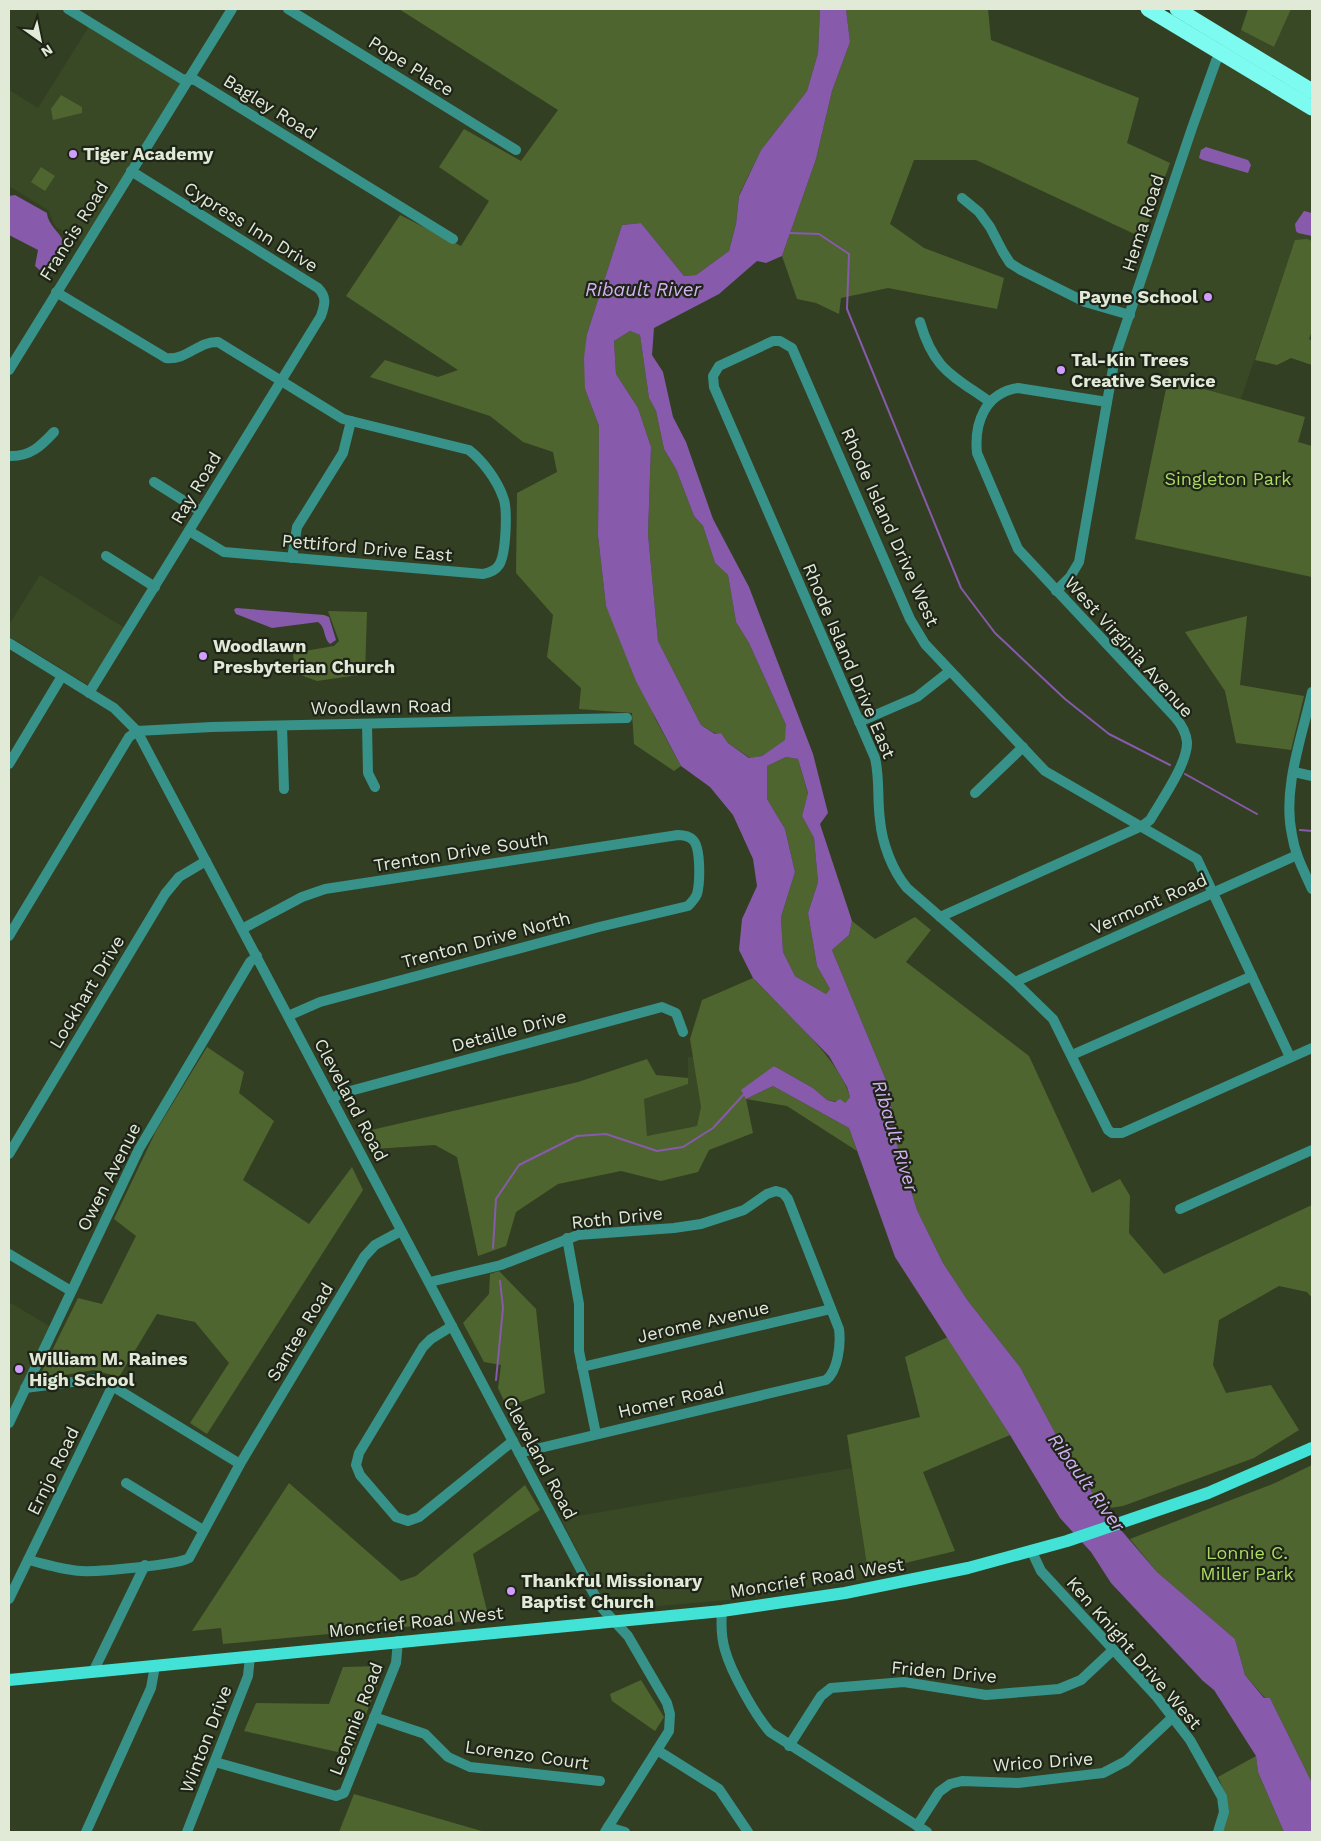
<svg xmlns="http://www.w3.org/2000/svg" width="1321" height="1841" font-family="'Work Sans',sans-serif">
<style>
.built{fill:#3a4925}
.green{fill:#4f6530}
.water{fill:#875aac;fill-rule:evenodd}
.lines{fill:none;stroke-linecap:round;stroke-linejoin:round}
.stream{stroke:#875aac;stroke-width:2}
.minor{stroke:#37928a;stroke-width:10}
.major{stroke:#42e2d6;stroke-width:12}
.highway{stroke:#7dfbf0;stroke-width:15}
.poi-dot{fill:#d19dfe;stroke:#1e2417;stroke-width:2}
.labels{text-anchor:middle;stroke-width:4.5;stroke-linejoin:round;paint-order:stroke}
.street-label{font-size:18px;fill:#e1e9d7;stroke:#1e2417}
.poi-label{font-size:18px;font-weight:bold;fill:#e1e9d7;stroke:#1e2417;text-anchor:start}
.park-label{font-size:18px;fill:#abdc62;stroke:#1e2417}
.water-label{font-size:19px;font-style:italic;fill:#d2b0f1;stroke:#1e2417}
</style>
<rect width="100%" height="100%" fill="#333f22"/>
<g class="built">
<polygon points="1291,9 1312,9 1312,84 1238,39 1241,30 1274,47"/>
<polygon points="90,25 182,83 83,243 55,226 48,210 9,186 9,90 38,108"/>
<polygon points="1220,59 1312,115 1312,241 1295,241 1241,399 1168,379 1169,370 1120,353"/>
<polygon points="40,575 131,632 96,690 9,636 9,625"/>
<polygon points="688,1057 694,1057 701,1107 697,1126 647,1136 644,1099 688,1084"/>
<polygon points="9,1302 51,1327 9,1411"/>
<polygon points="852,1468 869,1579 738,1599 613,1610 604,1603 561,1519"/>
</g>
<g class="green">
<polygon points="399,9 820,9 818,53 807,91 761,150 739,195 736,224 729,251 696,275 684,276 641,223 622,225 587,334 585,389 599,426 598,536 606,606 656,720 681,766 674,771 634,744 632,713 579,709 581,688 547,657 553,615 516,573 517,493 557,472 553,452 523,442 490,416 370,377 385,360 438,377 458,370 346,296 400,215 461,246 489,201 439,167 464,129 521,161 558,110"/>
<polygon points="846,9 988,9 991,40 1139,98 1127,143 1170,163 1143,238 976,160 914,160 890,224 924,248 1004,278 997,309 888,288 841,298 839,314 816,303 797,299 782,256 816,159 832,91 850,42"/>
<polygon points="1248,9 1291,9 1274,47 1241,30"/>
<polygon points="61,95 82,107 82,113 53,120 51,109"/>
<polygon points="41,167 55,176 45,191 31,182"/>
<polygon points="1307,239 1312,241 1312,331 1309,339 1312,341 1312,365 1291,358 1277,365 1255,360 1295,240"/>
<polygon points="630,331 640,335 649,398 656,411 664,449 676,469 694,516 703,526 715,563 728,575 736,622 749,643 786,725 786,740 762,756 750,758 728,743 721,733 716,734 701,725 658,641 648,534 651,447 638,408 616,374 614,341"/>
<polygon points="1168,379 1305,417 1298,442 1312,446 1312,577 1135,539"/>
<polygon points="328,611 367,612 365,674 317,681 295,673 293,653 334,646 339,641"/>
<polygon points="1247,616 1240,685 1304,696 1291,750 1236,743 1225,691 1185,632"/>
<polygon points="786,757 798,759 808,794 802,816 814,838 818,882 808,913 817,966 830,989 826,994 795,976 783,952 781,917 795,872 785,829 767,799 767,766"/>
<polygon points="915,917 931,930 906,962 1029,1056 1092,1193 1120,1179 1130,1196 1129,1233 1164,1274 1312,1205 1312,1298 1307,1292 1279,1286 1219,1320 1213,1365 1226,1393 1271,1385 1299,1430 1254,1458 1123,1506 1103,1509 1062,1446 1020,1367 968,1301 943,1263 917,1210 896,1142 888,1085 832,950 849,935 852,921 875,939"/>
<path d="M753,978C782,1010 839,1057 850,1097L845,1103L827,1100L813,1088L774,1066L746,1099L773,1086L849,1128L857,1151L787,1106L746,1099L753,1133L709,1150L698,1172L661,1181L621,1171L558,1184L516,1212L506,1246L478,1256L457,1157L435,1145L374,1149L367,1131L578,1082L647,1059L656,1075L688,1078V1084L644,1099L647,1136L697,1126L701,1107L690,1039L702,1000Z"/>
<polygon points="207,1047 244,1072 239,1093 274,1121 243,1180 309,1224 352,1167 363,1190 207,1434 190,1423 229,1363 195,1322 157,1314 119,1377 94,1370 47,1378 42,1371 78,1298 102,1304 136,1236 114,1219 156,1131"/>
<polygon points="499,1271 536,1309 545,1393 507,1407 498,1388 501,1365 484,1362 463,1323 489,1294 490,1274"/>
<polygon points="948,1337 1010,1435 923,1472 955,1551 868,1572 847,1435 920,1417 905,1357"/>
<polygon points="1312,1465 1312,1783 1270,1698 1265,1698 1245,1675 1235,1639 1157,1572 1130,1539 1275,1483"/>
<polygon points="289,1483 401,1581 416,1576 525,1485 540,1510 473,1554 489,1619 223,1644 221,1628 192,1631"/>
<polygon points="384,1666 351,1755 244,1731 256,1703 329,1704 343,1667"/>
<polygon points="641,1680 664,1717 655,1731 612,1701 610,1694"/>
<path d="M1256,1756L1258,1772L1284,1832H1222C1232,1812 1227,1797 1218,1777Z"/>
<polygon points="354,1794 485,1832 339,1832"/>
</g>
<g class="water">
<path d="M820,9H846L850,42L832,91L816,159L782,256L766,263L757,261L719,294L654,328L652,355L663,372L673,417L686,442L713,519L749,587L813,754L828,813L820,824L852,921L849,935L832,950L888,1085L896,1142L917,1210L943,1263L968,1301L1020,1367L1062,1446L1103,1509L1157,1572L1235,1639L1245,1675L1264,1698H1270L1312,1783V1832H1284L1258,1772L1256,1756L1214,1690L1203,1681L1111,1583L1091,1552L1060,1518L1010,1435L895,1257L849,1128L773,1086L746,1099L741,1090L774,1066L813,1088L827,1100L835,1102L840,1099L845,1103L850,1097L847,1087L829,1056L753,978L739,950L742,919L757,886L753,859L733,815L710,787L681,766L636,681L606,606L598,536L599,426L585,389L584,358L587,334L622,225L641,223L684,276L696,275L729,251L736,224L739,196L761,150L807,91L818,53ZM630,331L640,335L649,398L656,411L664,449L676,469L694,516L703,526L715,563L728,575L736,622L749,643L786,725L785,740L762,756L749,758L728,743L721,733L715,734L701,725L658,641L648,534L651,447L638,408L616,374L614,341ZM786,757L798,759L808,793L802,816L814,838L818,882L808,913L817,966L830,989L826,994L795,976L783,952L781,917L795,872L785,829L767,799V766Z"/>
<polygon points="1206,147 1248,160 1251,165 1248,173 1203,160 1199,158 1201,150"/>
<path d="M15,195L47,213C48,228 68,237 63,248C60,257 53,265 48,272L43,273L35,266L38,250L9,235V196Z"/>
<polygon points="1304,211 1312,213 1312,236 1298,233 1296,231 1295,224"/>
<path d="M236,608L324,615L329,617L336,640L330,644C323,638 326,627 318,622L272,628L236,614L234,610Z"/>
</g>
<g class="lines">
<g class="stream">
<polyline points="790,233 819,234 849,254 847,309 961,588 995,633 1065,699 1109,734 1170,765"/>
<polyline points="1185,774 1257,814"/>
<polyline points="1300,830 1312,831"/>
<polyline points="493,1248 496,1199 519,1165 577,1136 606,1134 657,1151 683,1147 713,1128 745,1093"/>
<polyline points="496,1380 503,1308 500,1281"/>
</g>
<g class="minor">
<polyline points="68,9 182,79 195,80 453,239"/>
<polyline points="288,9 516,150"/>
<polyline points="962,198 979,212 990,227 1003,252 1010,263 1021,270 1085,302 1130,315"/>
<path d="M56,292L166,358C186,361 198,341 218,342L343,419L469,450C483,461 497,480 503,497C508,508 506,555 499,565C495,571 489,573 483,574L224,552L189,531"/>
<path d="M920,322C934,370 952,375 990,402"/>
<polyline points="9,370 232,9"/>
<path d="M9,456C30,457 41,446 54,432"/>
<polyline points="154,482 200,511"/>
<polyline points="106,556 155,587"/>
<polyline points="292,558 297,527 343,453 351,421"/>
<polyline points="1056,591 1070,577 1079,562 1115,357 1192,128 1216,61 1224,50"/>
<polyline points="9,643 114,708 137,731 590,1587 602,1608 628,1636 667,1703 670,1714 669,1731 605,1832"/>
<path d="M1312,692C1302,737 1282,789 1292,835C1295,855 1304,871 1312,889"/>
<path d="M89,693L321,316C325,304 327,297 318,288L131,171"/>
<polyline points="859,722 917,697 950,671"/>
<polyline points="367,724 368,773 375,787"/>
<polyline points="282,726 284,789"/>
<polyline points="9,764 62,676"/>
<polyline points="1294,772 1312,776"/>
<polyline points="975,793 1023,747"/>
<path d="M940,917L1142,826L1150,820C1161,801 1188,763 1187,742C1186,732 1181,724 1175,717L1018,549L977,453C974,423 985,393 1018,388L1107,402"/>
<path d="M242,929L302,897L325,889L678,835C683,835 689,836 693,840C701,848 700,883 697,894C695,899 692,902 688,906L599,927L320,1002L288,1016"/>
<polyline points="9,936 129,737 137,731 212,727 627,718"/>
<polyline points="1015,982 1297,855"/>
<polyline points="1072,1055 1252,976"/>
<path d="M1290,1057L1197,859L1045,771L925,644L910,619L792,348L780,341H773L719,366L713,376L714,387L875,758C880,779 877,799 880,820C882,843 892,870 907,888L1015,982L1053,1019L1108,1130L1112,1133H1122L1312,1048"/>
<polyline points="332,1100 339,1094 662,1007 676,1013 683,1032"/>
<polyline points="9,1154 165,894 179,877 206,861"/>
<polyline points="1180,1209 1312,1150"/>
<polyline points="567,1238 579,1304 579,1351 596,1434"/>
<polyline points="9,1254 71,1291"/>
<path d="M430,1282L501,1265L578,1235L674,1228L701,1224L744,1210L767,1194L776,1191L783,1193L788,1199L839,1329C841,1344 838,1371 826,1380L519,1453"/>
<polyline points="452,1326 431,1339 423,1347 359,1453 356,1465 360,1475 396,1517 408,1521 419,1517 513,1441"/>
<polyline points="582,1367 831,1309"/>
<polyline points="25,1388 96,1379 104,1381 240,1464"/>
<polyline points="9,1423 139,1149 250,962 257,956"/>
<polyline points="126,1483 203,1530"/>
<polyline points="1032,1552 1041,1571 1156,1696 1190,1740 1222,1797 1224,1812 1218,1832"/>
<path d="M28,1560C45,1564 63,1570 81,1571C97,1572 178,1565 189,1558L240,1464L364,1257L375,1245L401,1231"/>
<polyline points="9,1599 113,1385"/>
<path d="M722,1611C721,1624 721,1637 725,1650C731,1672 755,1715 770,1732L927,1832"/>
<polyline points="93,1672 145,1565"/>
<polyline points="374,1717 425,1734 448,1757 470,1767 600,1781"/>
<polyline points="789,1746 821,1696 831,1688 904,1682 986,1695 1059,1689 1081,1680 1113,1650"/>
<polyline points="657,1750 719,1789 748,1832"/>
<polyline points="215,1762 336,1796 344,1793 396,1663 398,1641"/>
<polyline points="917,1826 939,1792 950,1784 962,1781 1018,1783 1103,1773 1126,1761 1173,1717"/>
<polyline points="608,1827 625,1832"/>
<polyline points="86,1832 151,1688 155,1666"/>
<polyline points="187,1832 248,1676 250,1657"/>
</g>
<polyline class="major" points="9,1680 722,1611 845,1593 968,1568 1067,1541 1208,1493 1312,1448"/>
<g class="highway">
<polyline points="1148,9 1312,108"/>
<polyline points="1177,9 1312,91"/>
</g>
</g>
<g class="poi-dot">
<circle cx="73" cy="154" r="5"/>
<circle cx="1208" cy="297" r="5"/>
<circle cx="1061" cy="370" r="5"/>
<circle cx="203" cy="656" r="5"/>
<circle cx="19" cy="1369" r="5"/>
<circle cx="511" cy="1591" r="5"/>
</g>
<g class="labels">
<g class="street-label">
<text transform="translate(411 66) rotate(32)" y="6">Pope Place</text>
<text transform="translate(270 107) rotate(32)" y="6">Bagley Road</text>
<text transform="translate(1143 223) rotate(-72)" y="6">Hema Road</text>
<text transform="translate(251 227) rotate(32)" y="6">Cypress Inn Drive</text>
<text transform="translate(74 231) rotate(-58)" y="6">Francis Road</text>
<text transform="translate(196 488) rotate(-59)" y="6">Ray Road</text>
<text transform="translate(890 527) rotate(66)" y="6">Rhode Island Drive West</text>
<text transform="translate(367 548) rotate(5)" y="6">Pettiford Drive East</text>
<text transform="translate(1129 647) rotate(48)" y="6">West Virginia Avenue</text>
<text transform="translate(849 661) rotate(67)" y="6">Rhode Island Drive East</text>
<text transform="translate(381 707) rotate(-1)" y="6">Woodlawn Road</text>
<text transform="translate(461 852) rotate(-9)" y="6">Trenton Drive South</text>
<text transform="translate(1149 904) rotate(-24)" y="6">Vermont Road</text>
<text transform="translate(486 940) rotate(-15)" y="6">Trenton Drive North</text>
<text transform="translate(87 992) rotate(-59)" y="6">Lockhart Drive</text>
<text transform="translate(509 1031) rotate(-15)" y="6">Detaille Drive</text>
<text transform="translate(351 1100) rotate(62)" y="6">Cleveland Road</text>
<text transform="translate(109 1177) rotate(-63)" y="6">Owen Avenue</text>
<text transform="translate(617 1218) rotate(-6)" y="6">Roth Drive</text>
<text transform="translate(703 1322) rotate(-13)" y="6">Jerome Avenue</text>
<text transform="translate(300 1332) rotate(-59)" y="6">Santee Road</text>
<text transform="translate(671 1400) rotate(-13)" y="6">Homer Road</text>
<text transform="translate(540 1458) rotate(62)" y="6">Cleveland Road</text>
<text transform="translate(53 1471) rotate(-64)" y="6">Ernjo Road</text>
<text transform="translate(817 1578) rotate(-9)" y="6">Moncrief Road West</text>
<text transform="translate(416 1622) rotate(-6)" y="6">Moncrief Road West</text>
<text transform="translate(1134 1653) rotate(49)" y="6">Ken Knight Drive West</text>
<text transform="translate(944 1672) rotate(5)" y="6">Friden Drive</text>
<text transform="translate(356 1719) rotate(-69)" y="6">Leonnie Road</text>
<text transform="translate(206 1739) rotate(-69)" y="6">Winton Drive</text>
<text transform="translate(527 1755) rotate(8)" y="6">Lorenzo Court</text>
<text transform="translate(1043 1762) rotate(-4)" y="6">Wrico Drive</text>
</g>
<g class="poi-label">
<text x="83" y="160">Tiger Academy</text>
<text x="1198" y="303" text-anchor="end">Payne School</text>
<text x="1071" y="366">Tal-Kin Trees<tspan x="1071" dy="21">Creative Service</tspan></text>
<text x="213" y="652">Woodlawn<tspan x="213" dy="21">Presbyterian Church</tspan></text>
<text x="29" y="1365">William M. Raines<tspan x="29" dy="21">High School</tspan></text>
<text x="521" y="1587">Thankful Missionary<tspan x="521" dy="21">Baptist Church</tspan></text>
</g>
<g class="park-label">
<text x="1228" y="485">Singleton Park</text>
<text x="1247" y="1559">Lonnie C.<tspan x="1247" dy="21">Miller Park</tspan></text>
</g>
<g class="water-label">
<text x="643" y="296">Ribault River</text>
<text transform="translate(896 1136) rotate(73)" y="7">Ribault River</text>
<text transform="translate(1087 1482) rotate(54)" y="7">Ribault River</text>
</g>
</g>
<rect width="1321" height="1841" fill="none" stroke="#e1e9d7" stroke-width="20"/>
<g transform="translate(40 40) rotate(147)" stroke="#1e2417" stroke-width="4" paint-order="stroke">
<path d="M0-4L9 19L0 12L-9 19Z" fill="#e1e9d7"/>
<text y="-8" font-size="14" font-weight="bold" text-anchor="middle" fill="#e1e9d7">N</text>
</g>
</svg>
